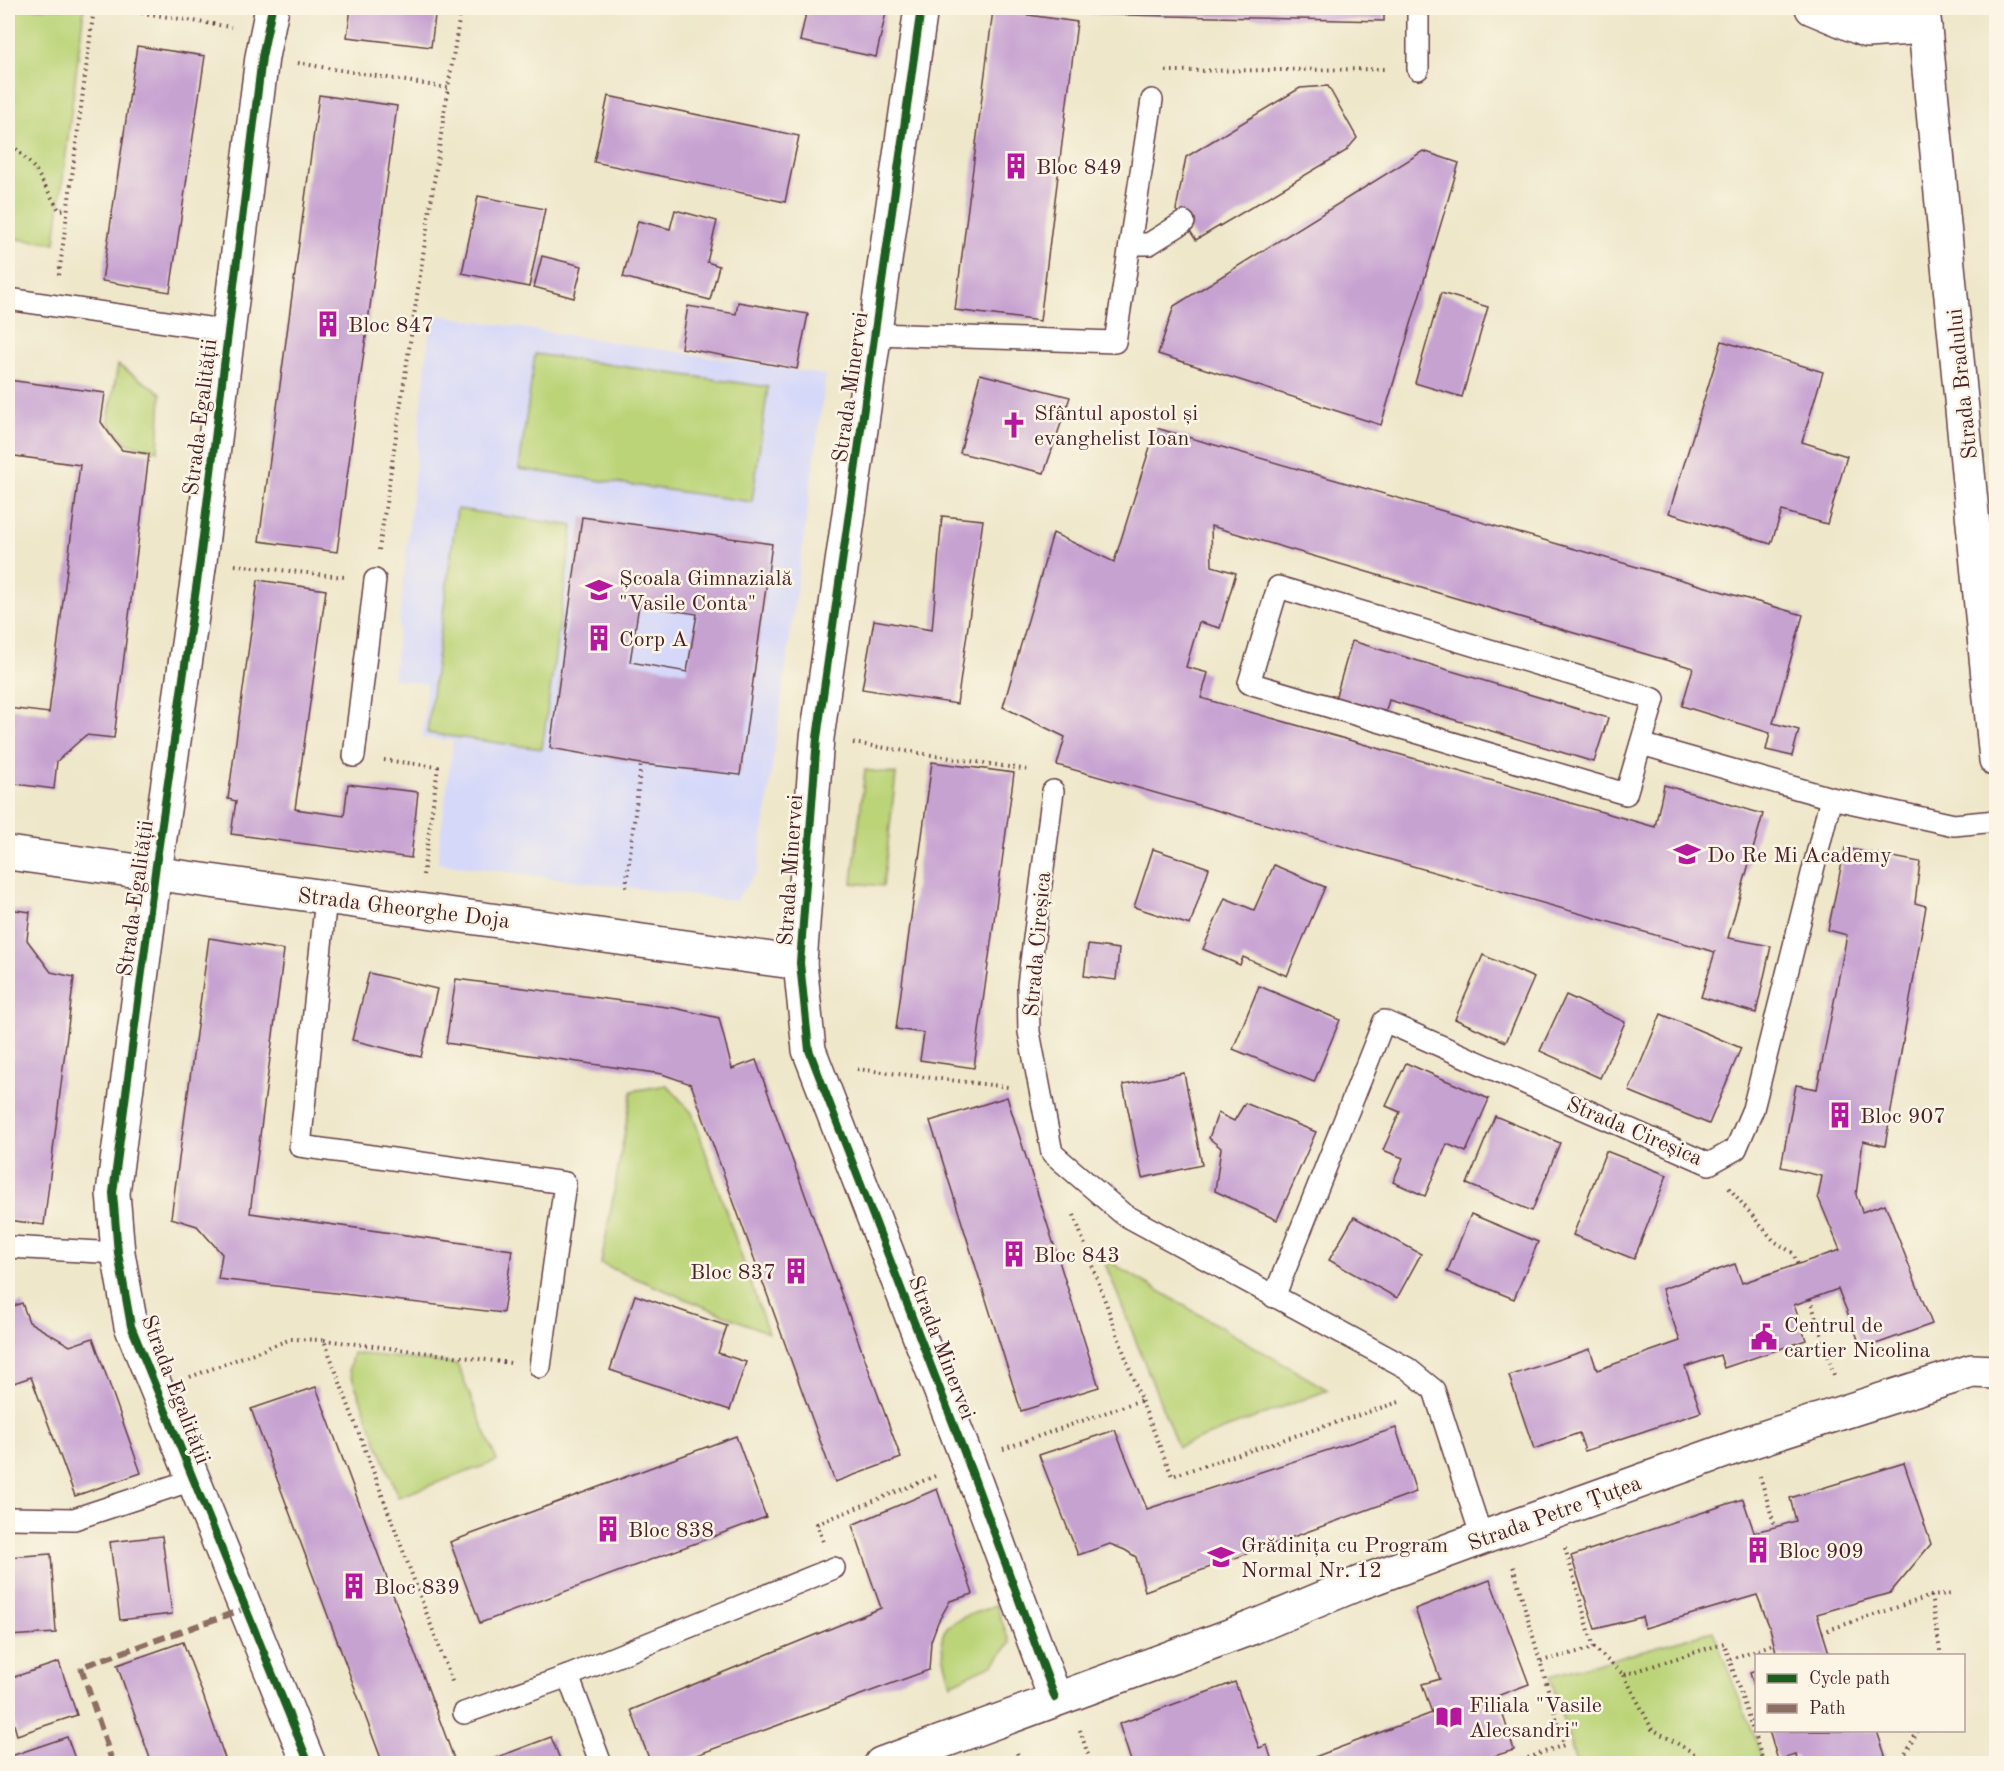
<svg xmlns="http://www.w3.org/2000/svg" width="2004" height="1771" font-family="'Old Standard TT',serif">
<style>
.built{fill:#d5d8f9}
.green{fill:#bbd478;stroke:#827a52;stroke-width:1.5}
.building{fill:#c6a2d1;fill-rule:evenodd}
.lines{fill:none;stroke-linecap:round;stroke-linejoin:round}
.service-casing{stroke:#633d43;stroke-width:24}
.minor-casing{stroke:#633d43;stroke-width:36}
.tertiary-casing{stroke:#633d43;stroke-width:36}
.path{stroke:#633d43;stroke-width:4;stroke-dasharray:1.5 4.5;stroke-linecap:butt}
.service{stroke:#fff;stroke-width:21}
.minor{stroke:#fff;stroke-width:33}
.tertiary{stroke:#fff;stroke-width:33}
.quiet{stroke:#8d6e63;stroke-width:6;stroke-dasharray:12 6;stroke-linecap:butt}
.cycleway-casing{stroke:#fcf5e5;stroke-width:11}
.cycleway{stroke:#1b5e20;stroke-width:8}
.labels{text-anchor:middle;stroke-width:5;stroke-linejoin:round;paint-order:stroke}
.poi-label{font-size:22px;fill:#4a1f2b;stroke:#fcf5e5;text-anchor:start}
.street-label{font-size:22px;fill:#4a1f2b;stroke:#fcf5e5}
</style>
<rect width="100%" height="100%" fill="#fcf5e5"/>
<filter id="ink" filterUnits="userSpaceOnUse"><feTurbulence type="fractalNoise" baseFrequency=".0167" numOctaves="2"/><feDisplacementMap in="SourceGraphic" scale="12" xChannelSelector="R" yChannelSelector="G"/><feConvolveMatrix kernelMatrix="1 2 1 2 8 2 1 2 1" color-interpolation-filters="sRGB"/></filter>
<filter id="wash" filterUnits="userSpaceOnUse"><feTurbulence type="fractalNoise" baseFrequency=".008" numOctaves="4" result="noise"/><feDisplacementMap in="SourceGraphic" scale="24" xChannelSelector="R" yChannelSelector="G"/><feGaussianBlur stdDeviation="1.35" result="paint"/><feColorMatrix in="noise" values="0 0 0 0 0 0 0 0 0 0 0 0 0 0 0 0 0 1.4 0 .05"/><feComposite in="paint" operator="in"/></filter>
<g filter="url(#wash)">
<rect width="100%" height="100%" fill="#eee7ca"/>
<polygon class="built" points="431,314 826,375 758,871 735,901 437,863 453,741 422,738 427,684 393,679"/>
<g class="green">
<polygon points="8,8 84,8 55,243 8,238"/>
<polygon points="535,354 768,387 752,502 519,469"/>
<polygon points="118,365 161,393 158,451 126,443 108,421"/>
<polygon points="457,509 573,526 542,749 427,733"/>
<polygon points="865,770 896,774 883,886 852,883"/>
<polygon points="667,1085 692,1113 768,1333 601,1264 632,1091"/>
<polygon points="1103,1258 1328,1390 1178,1447"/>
<polygon points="353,1353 457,1364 497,1461 398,1497 349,1369"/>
<path d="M996,1605L1010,1643L994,1664L951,1684C933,1623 939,1626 996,1605Z"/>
<polygon points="1713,1631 1764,1763 1576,1763 1550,1676"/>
</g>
<g id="blocks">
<g class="building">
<polygon points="351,8 436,8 431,47 347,37"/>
<polygon points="807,8 887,8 876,57 800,41"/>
<polygon points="1084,8 1384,8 1384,21 1084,14"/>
<polygon points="993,10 1077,22 1040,321 955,310"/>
<polygon points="137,46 205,56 170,292 102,281"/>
<polygon points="1328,86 1357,138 1346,151 1196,240 1176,210 1186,157 1300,88"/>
<polygon points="319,95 397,106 337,552 259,541"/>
<polygon points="608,96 799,136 785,202 594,162"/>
<polygon points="1423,151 1459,163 1381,425 1158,354 1174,306"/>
<polygon points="478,196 545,209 529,287 462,273"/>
<polygon points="675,210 717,221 707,262 719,266 710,300 623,277 638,221 670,229"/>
<polygon points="542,256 582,266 574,298 534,287"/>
<polygon points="1441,293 1488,307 1462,397 1415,383"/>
<polygon points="738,302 808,314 797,369 681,348 688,306 736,314"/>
<polygon points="1722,341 1823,372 1802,442 1847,456 1827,524 1782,511 1771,544 1669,513"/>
<polygon points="980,374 1070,397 1044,473 960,453"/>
<polygon points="8,380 105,393 101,422 114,440 122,450 149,454 114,738 86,735 57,761 54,789 8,783 8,708 49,713 80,465 8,455"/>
<polygon points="1156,428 1803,615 1773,723 1799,730 1792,756 1766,750 1770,733 1682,706 1693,668 1211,526 1212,566 1236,573 1220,628 1199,622 1186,667 1208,673 1201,698 1655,827 1664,785 1763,814 1728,938 1771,946 1756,1013 1701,997 1715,952 1057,765 1065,737 1003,707 1053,533 1114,562"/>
<polygon points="942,516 983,520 957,704 862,689 874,620 932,630"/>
<path d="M582,517L772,544L740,775L641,764L550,748ZM639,605L697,614L687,672L630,662Z"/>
<polygon points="258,580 326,590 295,809 344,816 348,784 418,792 411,858 231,834 236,801 228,799"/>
<polygon points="1352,641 1608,718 1594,762 1389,700 1385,714 1335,699"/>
<polygon points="932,762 1014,773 974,1068 920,1060 924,1033 896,1029"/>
<polygon points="1845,848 1920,862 1915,903 1926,906 1885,1146 1863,1141 1856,1195 1862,1212 1885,1204 1932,1324 1862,1349 1838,1289 1794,1305 1806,1340 1724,1368 1720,1355 1685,1367 1701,1412 1585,1451 1579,1433 1534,1449 1509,1376 1590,1349 1597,1370 1680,1341 1662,1289 1735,1264 1742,1283 1840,1250 1818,1197 1822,1176 1781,1167 1796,1085 1817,1089 1847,935 1828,930"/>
<polygon points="1153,849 1209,868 1190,925 1134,907"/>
<polygon points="1274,865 1325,887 1287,976 1243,957 1240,965 1203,949 1225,898 1254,910"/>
<polygon points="8,909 30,912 27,940 51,972 74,977 44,1225 8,1220"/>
<polygon points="209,938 284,950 250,1213 512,1250 503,1313 218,1279 222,1254 197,1226 171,1218"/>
<polygon points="1088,945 1119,949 1116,980 1084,976"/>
<polygon points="1483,955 1534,978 1506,1042 1455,1019"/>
<polygon points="369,973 437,989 421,1057 352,1040"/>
<polygon points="456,979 674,1008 719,1018 732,1069 756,1060 901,1458 835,1482 691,1084 662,1074 446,1043"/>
<polygon points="1259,986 1340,1020 1314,1082 1233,1049"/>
<polygon points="1566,995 1625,1022 1600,1078 1540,1051"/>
<polygon points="1661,1014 1741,1048 1709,1124 1629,1091"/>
<polygon points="1406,1063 1489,1099 1466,1152 1447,1144 1425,1196 1393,1182 1403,1158 1383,1150 1400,1112 1386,1106"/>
<polygon points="1184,1073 1202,1165 1142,1178 1123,1085"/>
<polygon points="1007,1097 1099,1387 1021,1411 930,1121"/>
<polygon points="1245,1103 1316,1132 1277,1220 1215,1191 1221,1148 1209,1138 1218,1113 1234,1121"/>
<polygon points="1495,1116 1560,1143 1532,1211 1467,1184"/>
<polygon points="1606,1151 1667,1175 1634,1259 1573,1235"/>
<polygon points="1471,1214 1538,1242 1514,1299 1447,1272"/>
<polygon points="1354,1217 1421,1254 1397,1298 1329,1260"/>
<polygon points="635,1295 727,1326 718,1353 746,1362 730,1410 610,1370"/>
<polygon points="22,1303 29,1322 70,1346 93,1338 141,1473 75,1496 31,1377 8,1385 8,1308"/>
<polygon points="316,1387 456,1764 383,1764 251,1409"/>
<polygon points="1396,1428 1416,1492 1145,1591 1136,1557 1125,1550 1110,1544 1078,1555 1039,1455 1115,1430 1147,1509"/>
<polygon points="736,1436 766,1517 480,1623 450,1542"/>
<polygon points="1904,1463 1931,1544 1890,1593 1817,1614 1830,1656 1777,1656 1770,1628 1757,1595 1645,1628 1642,1617 1595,1629 1571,1556 1743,1499 1754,1532 1775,1527 1796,1521 1790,1498"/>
<polygon points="937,1489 973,1594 950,1601 938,1622 931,1641 929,1670 672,1764 651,1764 631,1710 881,1608 852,1525"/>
<polygon points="162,1536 172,1614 120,1620 110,1542"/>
<polygon points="51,1554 56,1633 8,1636 8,1557"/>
<polygon points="1490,1580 1529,1684 1497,1696 1514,1750 1468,1764 1296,1764 1432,1713 1422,1684 1440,1679 1415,1609"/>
<polygon points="183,1642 203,1695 227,1764 152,1764 117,1665"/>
<polygon points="59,1662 77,1715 17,1735 8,1704 8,1679"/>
<polygon points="1756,1671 1756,1692 1750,1673"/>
<polygon points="1235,1682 1259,1748 1267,1745 1273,1764 1132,1764 1119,1724"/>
<polygon points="1769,1731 1877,1731 1888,1764 1798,1764 1796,1755 1778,1760"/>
<polygon points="67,1737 77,1764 8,1764 8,1757"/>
<polygon points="551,1737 562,1764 482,1764 482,1763"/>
</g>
</g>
</g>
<g filter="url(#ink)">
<use href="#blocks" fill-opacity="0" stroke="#633d43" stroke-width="1.5"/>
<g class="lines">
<g class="service-casing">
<g id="service">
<polyline points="1418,69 1418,8"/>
<polyline points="1130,244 1149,244 1184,222"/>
<polyline points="8,299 228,331"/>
<polyline points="875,334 1115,342 1152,100"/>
<polygon points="1278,587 1654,699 1626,794 1249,683"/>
<polyline points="1641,744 1831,798"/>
<polyline points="354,756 375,580"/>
<polyline points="1053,791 1028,985 1029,1032 1052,1153 1123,1214 1407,1368 1434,1390 1482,1538"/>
<polyline points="326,898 300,1146 565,1183 540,1367"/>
<polyline points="8,1247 118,1253"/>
<polyline points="1274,1297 1384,1021 1709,1164 1736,1149 1753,1109 1831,798 1954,825 1996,821"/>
<polyline points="8,1518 74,1519 192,1480"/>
<polyline points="568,1676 601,1764"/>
<polyline points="464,1713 568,1676 834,1568"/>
</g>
</g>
<g class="minor-casing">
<g id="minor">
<polyline points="272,8 262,57 200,561 155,872 113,1193 118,1253 131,1326 309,1764"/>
<polyline points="921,8 817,738 800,963 809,1050 968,1462 1055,1698"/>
<polyline points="1812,8 1867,31 1925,27"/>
<polyline points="8,853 800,963"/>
<polyline points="881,1764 1251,1628 1357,1584 1482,1538 1750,1442 1972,1371 1996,1372"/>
</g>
</g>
<g class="tertiary-casing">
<polyline id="tertiary" points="1923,8 1996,760"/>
</g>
<g class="path">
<polyline points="112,8 231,27"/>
<polyline points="298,63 448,88 461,8"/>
<polyline points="1166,71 1387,69"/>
<polyline points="8,140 35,169 59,210 67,209"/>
<polyline points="59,275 94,8"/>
<polyline points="379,550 448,88"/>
<polyline points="235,565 344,577"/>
<polyline points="853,743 1029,770"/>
<polyline points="384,760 438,767 423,875"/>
<polyline points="626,887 641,764"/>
<polyline points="857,1069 1008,1087"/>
<polyline points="1729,1188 1774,1241 1793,1253 1798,1265"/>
<polyline points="1074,1215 1141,1400 1172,1476 1399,1402"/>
<polyline points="1810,1299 1835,1378"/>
<polyline points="324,1340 511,1363"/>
<polyline points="190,1377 291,1339 324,1340 453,1684"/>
<polyline points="1003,1449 1141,1400"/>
<polyline points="1760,1476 1775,1527"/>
<polyline points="823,1541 817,1524 935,1476"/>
<polyline points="1565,1548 1594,1648"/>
<polyline points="1931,1596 1941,1656"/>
<polyline points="1822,1632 1931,1596 1954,1594"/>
<polyline points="1730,1659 1774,1644"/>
<polyline points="1541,1661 1594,1648 1624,1675 1724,1643 1764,1764"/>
<polyline points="1624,1675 1652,1729 1713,1764"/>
<polyline points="1080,1730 1091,1764"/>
<polyline points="1017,1753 1021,1764"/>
<polyline points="1511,1764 1564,1745 1513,1566"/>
<polyline points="1900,1764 1918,1730"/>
</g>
<use href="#service" class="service"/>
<use href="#minor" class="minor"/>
<use href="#tertiary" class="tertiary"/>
<polyline class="quiet" points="113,1764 81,1667 244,1609"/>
<g class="cycleway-casing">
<g id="cycleway">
<polyline points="272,8 262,57 200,561 155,872 113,1193 118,1253 131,1326 309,1764"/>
<polyline points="921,8 817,738 800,963 809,1050 968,1462 1055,1698"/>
</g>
</g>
<use href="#cycleway" class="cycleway"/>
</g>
</g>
<defs>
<g id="building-bare" transform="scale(2.07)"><path d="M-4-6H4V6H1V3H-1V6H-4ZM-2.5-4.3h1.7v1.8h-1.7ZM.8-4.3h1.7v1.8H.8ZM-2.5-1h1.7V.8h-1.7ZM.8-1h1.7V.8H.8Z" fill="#b5179e" stroke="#fcf5e5" stroke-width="2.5" paint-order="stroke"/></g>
<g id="church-bare" transform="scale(2.07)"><path d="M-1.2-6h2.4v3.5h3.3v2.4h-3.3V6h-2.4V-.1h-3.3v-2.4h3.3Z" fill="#b5179e" stroke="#fcf5e5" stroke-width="2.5" paint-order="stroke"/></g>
<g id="school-bare" transform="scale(2.07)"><path d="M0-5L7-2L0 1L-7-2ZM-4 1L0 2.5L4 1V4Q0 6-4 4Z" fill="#b5179e" stroke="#fcf5e5" stroke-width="2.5" paint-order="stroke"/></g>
<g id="civic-bare" transform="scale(2.07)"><path d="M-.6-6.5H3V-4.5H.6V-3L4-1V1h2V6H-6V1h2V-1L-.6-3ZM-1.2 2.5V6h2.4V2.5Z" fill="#b5179e" stroke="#fcf5e5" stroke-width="2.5" paint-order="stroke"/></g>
<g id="library-bare" transform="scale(2.07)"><path d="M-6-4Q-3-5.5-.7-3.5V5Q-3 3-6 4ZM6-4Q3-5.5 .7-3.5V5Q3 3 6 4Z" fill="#b5179e" stroke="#fcf5e5" stroke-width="2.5" paint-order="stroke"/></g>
</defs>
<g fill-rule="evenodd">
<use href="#building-bare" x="1016" y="166"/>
<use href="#building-bare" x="328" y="324"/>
<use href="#church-bare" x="1014" y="425"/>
<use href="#school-bare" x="599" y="590"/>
<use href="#building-bare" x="599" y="638"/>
<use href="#school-bare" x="1687" y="854"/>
<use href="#building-bare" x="1840" y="1115"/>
<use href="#building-bare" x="1014" y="1254"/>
<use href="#building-bare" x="796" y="1271"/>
<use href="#civic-bare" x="1764" y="1337"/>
<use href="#building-bare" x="608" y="1529"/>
<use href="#building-bare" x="1758" y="1550"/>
<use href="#school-bare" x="1221" y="1557"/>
<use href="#building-bare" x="354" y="1586"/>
<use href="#library-bare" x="1449" y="1717"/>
</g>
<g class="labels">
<g class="poi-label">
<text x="1036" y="174">Bloc 849</text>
<text x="348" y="332">Bloc 847</text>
<text x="1034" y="420">Sfântul apostol și<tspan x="1034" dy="25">evanghelist Ioan</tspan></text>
<text x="619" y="585">Școala Gimnazială<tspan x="619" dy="25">"Vasile Conta"</tspan></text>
<text x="619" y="646">Corp A</text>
<text x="1707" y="862">Do Re Mi Academy</text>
<text x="1860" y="1123">Bloc 907</text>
<text x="1034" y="1262">Bloc 843</text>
<text x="776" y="1279" text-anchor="end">Bloc 837</text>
<text x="1784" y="1332">Centrul de<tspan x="1784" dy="25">cartier Nicolina</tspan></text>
<text x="628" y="1537">Bloc 838</text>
<text x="1241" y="1552">Grădinița cu Program<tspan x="1241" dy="25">Normal Nr. 12</tspan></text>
<text x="1778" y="1558">Bloc 909</text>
<text x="374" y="1594">Bloc 839</text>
<text x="1469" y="1712">Filiala "Vasile<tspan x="1469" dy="25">Alecsandri"</tspan></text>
</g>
<g class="street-label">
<text transform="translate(1961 384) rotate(-96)" y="8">Strada Bradului</text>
<text transform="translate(849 387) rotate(-82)" y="8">Strada Minervei</text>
<text transform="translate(199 417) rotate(-83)" y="8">Strada Egalității</text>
<text transform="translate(789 870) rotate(-86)" y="8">Strada Minervei</text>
<text transform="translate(134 898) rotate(-82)" y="8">Strada Egalității</text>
<text transform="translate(404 907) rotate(7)" y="8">Strada Gheorghe Doja</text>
<text transform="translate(1036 944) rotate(-85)" y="8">Strada Cireșica</text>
<text transform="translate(1635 1130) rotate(23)" y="8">Strada Cireșica</text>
<text transform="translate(943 1347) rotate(69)" y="8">Strada Minervei</text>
<text transform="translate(177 1389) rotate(69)" y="8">Strada Egalității</text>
<text transform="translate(1554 1512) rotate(-20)" y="8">Strada Petre Țuțea</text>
</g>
</g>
<rect width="2004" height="1771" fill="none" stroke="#fcf5e5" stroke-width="30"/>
<rect x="1755" y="1654" width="210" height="78" fill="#fcf5e5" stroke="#b59f9b" stroke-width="1.5"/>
<rect x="1767" y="1674" width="30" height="9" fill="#1b5e20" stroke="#b59f9b" stroke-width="1.5"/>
<text x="1809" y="1684" font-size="18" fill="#4a1f2b">Cycle path</text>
<rect x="1767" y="1704" width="30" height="9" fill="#8d6e63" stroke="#b59f9b" stroke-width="1.5"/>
<text x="1809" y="1714" font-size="18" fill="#4a1f2b">Path</text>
</svg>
